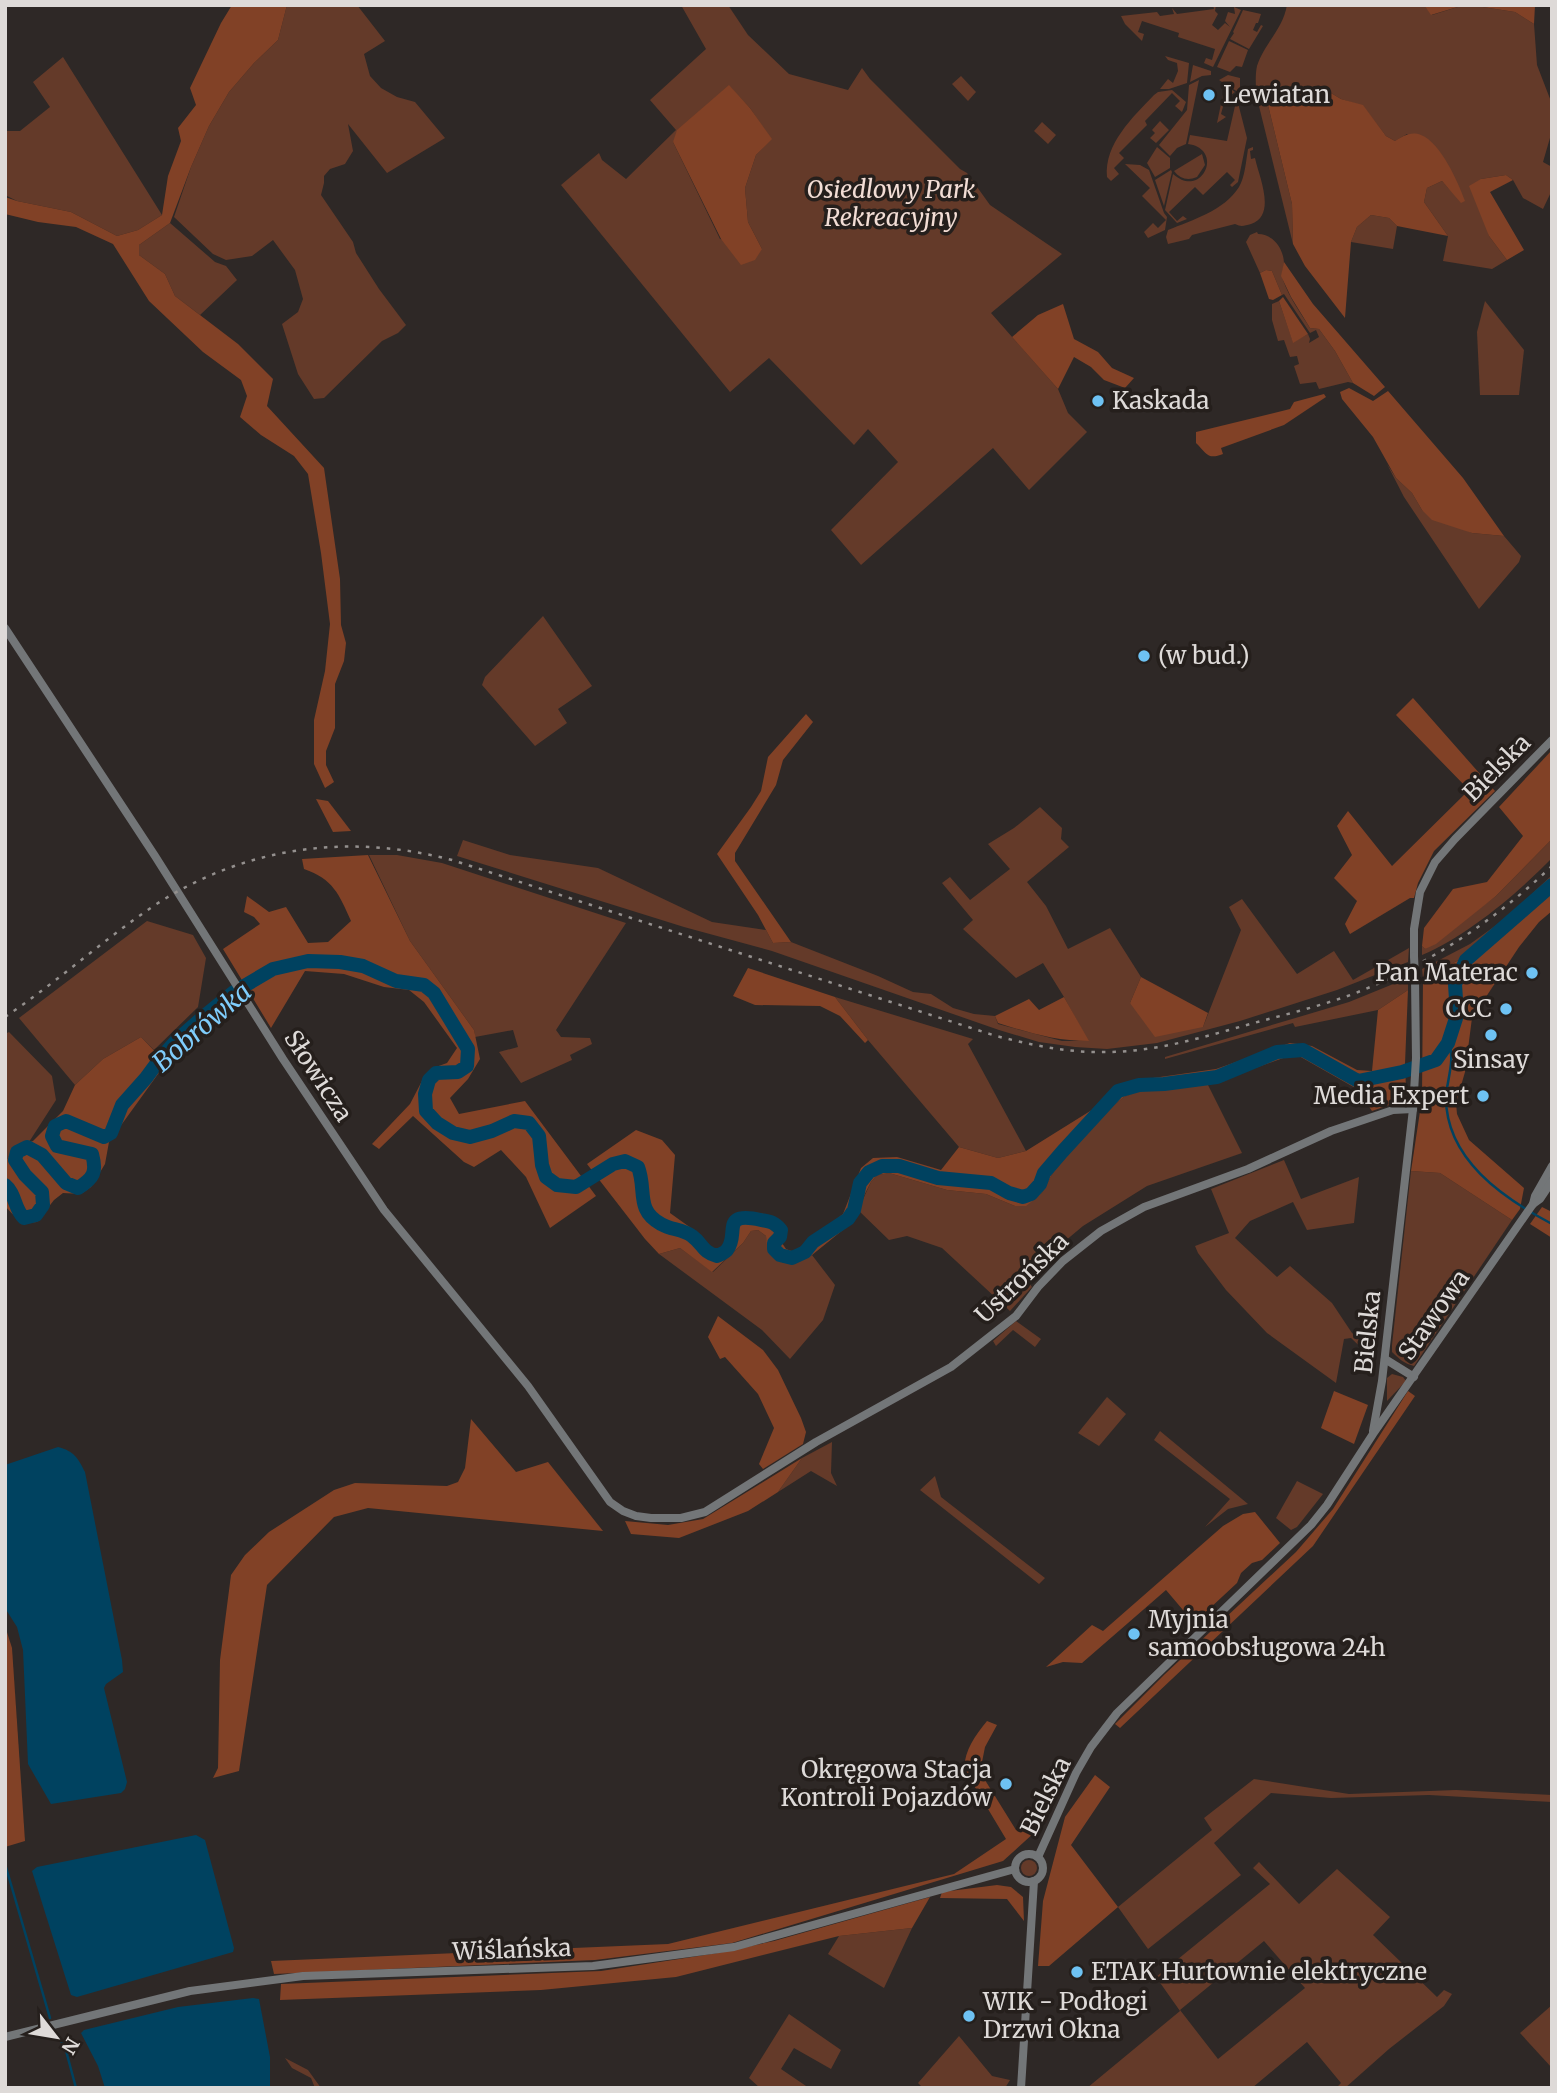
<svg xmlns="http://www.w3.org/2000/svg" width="1557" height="2093" font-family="Merriweather,serif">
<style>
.green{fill:#643a29;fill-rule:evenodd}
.forest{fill:#814126}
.water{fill:#004260}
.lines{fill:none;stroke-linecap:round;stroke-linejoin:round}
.stream{stroke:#004260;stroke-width:2.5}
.river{stroke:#004260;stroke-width:14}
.tertiary{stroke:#737678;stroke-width:8}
.rail{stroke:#94908e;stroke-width:2.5;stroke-dasharray:3.5 7;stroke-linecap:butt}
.tertiary-bridge{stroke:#737678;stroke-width:8}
.poi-dot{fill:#6ec2f3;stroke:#251f1c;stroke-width:2.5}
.labels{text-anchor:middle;stroke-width:7;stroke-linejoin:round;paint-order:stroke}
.poi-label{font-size:24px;fill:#dedad8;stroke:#251f1c;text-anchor:start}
.park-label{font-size:24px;font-style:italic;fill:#f2ddd5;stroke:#251f1c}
.street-label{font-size:24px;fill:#dedad8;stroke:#251f1c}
.water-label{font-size:26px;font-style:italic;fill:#7fcdfc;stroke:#251f1c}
</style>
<rect width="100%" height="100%" fill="#2e2826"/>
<g class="green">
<polygon points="287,5 357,5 385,41 364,54 370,76 381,88 397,97 415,102 445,138 387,173 348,124 353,151 345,164 330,169 324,176 324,183 321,195 353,242 356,253 379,289 406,325 398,333 382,341 324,398 314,399 298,374 282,324 298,312 303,299 295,270 273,240 252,256 226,260 213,254 174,217 191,167 209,126 229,92 254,63 278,40"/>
<path d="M681,5H728L748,35L789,74L848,90L862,68L870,79L960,169L967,173L990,205L1062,254L991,313L1058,389L1068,413L1087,432L1029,490L993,448L861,565L831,530L898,462L868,429L854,445L769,358L730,392L561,185L599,153L602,160L626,179L676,130L650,100L706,49ZM729,86L750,108L771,139L756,155L745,188L748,222L762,249L720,239L673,142Z"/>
<polygon points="1213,5 1216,5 1215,11 1218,14 1212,25 1218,30 1225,23 1230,27 1225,21 1228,12 1235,14 1234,7 1241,10 1213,67 1204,63 1206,58 1212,60 1215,49 1178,37 1179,33 1142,21 1138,32 1144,34 1142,41 1125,24 1121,16 1157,12 1160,16 1174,14 1172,8 1177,14 1214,9"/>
<path d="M1287,5H1424L1432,15L1464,5H1470L1515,12L1534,24L1537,65L1552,104V131L1543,162L1552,167V190L1543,209L1523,198L1513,180L1506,175L1481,179L1489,236L1507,260L1492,269L1443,261L1448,236L1424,202L1427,188L1442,181L1451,191L1407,134L1395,141L1386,136L1363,106L1341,99L1321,87L1268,105L1292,204L1293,244L1256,94C1256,85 1255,75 1257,66C1264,44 1283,29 1287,5Z"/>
<polygon points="1243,10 1261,14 1258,23 1256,23 1253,30 1257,32 1261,25 1263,26 1249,49 1230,39 1234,33 1233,32"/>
<polygon points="1229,41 1248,50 1242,67 1236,66 1230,72 1217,67"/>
<polygon points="1165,56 1189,63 1187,83 1169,89 1160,89 1168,79 1173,83 1178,71 1177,63 1168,60"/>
<polygon points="63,57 162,215 138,230 117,236 71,212 17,201 5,195 5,131 20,131 50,107 33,82"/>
<polygon points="1193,65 1211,71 1211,75 1202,76 1190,82"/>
<polygon points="1228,75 1240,78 1240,88 1238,92 1219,80"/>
<polygon points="961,76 976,92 968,101 952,84"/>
<polygon points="1199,80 1186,144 1177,148 1170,156 1159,145 1187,110 1189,85"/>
<polygon points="1225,85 1235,92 1231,95 1228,104 1224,103 1221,114 1226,117 1217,123"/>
<path d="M1172,90L1186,102L1182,112L1175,106L1180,101L1172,93L1145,121L1147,125L1119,153L1124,158L1114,168L1119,174L1111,181L1107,177C1104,144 1133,117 1154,95L1158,92Z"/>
<path d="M1238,103L1247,138L1238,182L1232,187L1230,185L1235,180L1227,172L1203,195L1195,187L1169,212L1177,221L1183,216L1187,219L1177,223L1165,210L1173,174C1202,200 1225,149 1188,144L1190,135L1227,141L1235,106Z"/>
<polygon points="1160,121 1169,130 1156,143 1150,138 1155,133 1152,130"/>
<polygon points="1042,122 1056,135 1048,144 1034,131"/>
<polygon points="1157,147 1170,158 1170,168 1155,177 1147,163"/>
<path d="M1253,147V150L1250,151L1251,159L1255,158C1259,177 1277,215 1251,224C1244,226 1241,227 1235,224L1192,235L1189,239L1168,244L1166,237L1168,230C1192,220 1224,211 1239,187C1245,177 1246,161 1248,149Z"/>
<path d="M1202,154L1205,165L1197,177C1188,181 1180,179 1174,171Z"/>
<polygon points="1125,164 1140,165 1149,170 1164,213 1167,217 1165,230 1148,238 1144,232 1153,223 1158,228 1166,220 1142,196 1150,188"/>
<polygon points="1171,170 1172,172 1164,206 1155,180"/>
<polygon points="1371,215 1389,218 1397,226 1393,249 1351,242 1357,227"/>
<polygon points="170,223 215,262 226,266 237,280 200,315 175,296 165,274 139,255 139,245"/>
<path d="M1257,232L1258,234C1273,234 1284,249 1284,264C1283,270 1281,274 1283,280C1289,297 1300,312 1310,328L1319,329L1335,351L1353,383L1348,382L1319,389L1316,382L1300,384L1294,366L1299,364L1297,356L1290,357L1284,340L1278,341L1272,320V304L1279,301L1293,342L1308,334L1310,339L1309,343L1319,337L1316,330L1310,333L1284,294L1282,295L1272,271L1266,270L1260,273L1246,242L1250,235Z"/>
<polygon points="1485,301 1524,350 1519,395 1480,395 1477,332"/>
<polygon points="1387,464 1396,478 1412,493 1422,510 1472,533 1504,536 1521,556 1519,562 1479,609 1404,497"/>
<polygon points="543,616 592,686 558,709 567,723 535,746 482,685 485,677"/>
<polygon points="1040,807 1062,828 1061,839 1069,847 1027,882 1046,906 1068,949 1110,928 1141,977 1130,1003 1203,1027 1241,930 1229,907 1242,899 1297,974 1334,951 1353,980 1409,948 1408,962 1337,990 1240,1021 1157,1043 1107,1049 1075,1047 1039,1042 999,1030 772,951 684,927 457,856 463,840 510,855 598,868 712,922 766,930 773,943 791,942 878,976 913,992 931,994 953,1008 974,1014 995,1016 998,1024 1062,1041 1088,1041 1064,997 1043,963 1016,978 963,929 973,920 942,883 950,877 970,900 1010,869 988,844 1014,828"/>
<path d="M1552,839V858C1518,893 1467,936 1422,955V946L1425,949L1496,896Z"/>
<polygon points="369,855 397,855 442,863 626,923 556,1030 561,1037 590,1038 592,1044 570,1055 572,1060 521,1083 499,1052 518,1047 513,1030 475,1037 474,1030 410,941"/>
<polygon points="1552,875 1552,885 1530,908 1479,950 1423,978 1422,969 1470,944 1506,918"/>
<polygon points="147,921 193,935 206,958 198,1007 154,1050 141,1037 103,1059 75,1085 19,1018"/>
<polygon points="1408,978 1408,990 1378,1010 1295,1027 1293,1023 1165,1059 1165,1057 1349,1002"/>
<polygon points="835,997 973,1039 968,1044 1026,1151 998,1158 959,1147 868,1040"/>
<polygon points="9,1032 52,1076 56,1100 29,1142 16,1146 5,1162 5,1034"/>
<polygon points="1207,1083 1242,1153 1147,1186 1083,1226 1034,1267 1025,1278 1032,1287 1010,1311 942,1248 907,1236 889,1240 858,1210 871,1182 877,1175 889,1173 947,1190 986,1194 1015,1206 1041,1194 1054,1171 1104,1113 1124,1097 1141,1090"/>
<polygon points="1284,1160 1301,1199 1359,1177 1354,1223 1307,1230 1293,1202 1250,1221 1235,1238 1277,1277 1290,1266 1332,1303 1352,1333 1377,1352 1374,1360 1351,1338 1344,1339 1336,1383 1267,1333 1226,1290 1198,1253 1195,1246 1229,1233 1211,1189"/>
<path d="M1411,1171L1440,1173L1512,1220L1414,1366C1405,1364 1399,1359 1392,1352V1345Z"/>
<path d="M758,1230L766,1236C768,1249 774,1264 790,1263C797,1263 806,1258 812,1255L835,1285L823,1320L790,1359L762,1330L659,1254L680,1248L713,1272L743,1243L751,1231Z"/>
<polygon points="1016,1321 1041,1339 1035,1347 1013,1330 996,1346 993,1341"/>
<polygon points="1392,1374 1403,1377 1406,1381 1387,1401 1387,1378"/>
<polygon points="1107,1397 1126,1414 1099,1446 1078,1433"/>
<polygon points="1160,1431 1248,1504 1228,1509 1205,1527 1230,1499 1154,1440"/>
<polygon points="832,1442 831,1473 837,1486 811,1471 778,1492 802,1458"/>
<polygon points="935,1476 941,1497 1045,1578 1039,1584 920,1490"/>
<polygon points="1297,1481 1323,1494 1297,1527 1291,1530 1276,1518"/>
<polygon points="1254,1779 1349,1794 1456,1790 1552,1795 1552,1802 1429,1795 1331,1798 1271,1793 1214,1843 1241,1875 1148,1949 1118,1907 1212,1830 1204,1818"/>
<circle cx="1029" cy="1868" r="8"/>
<path d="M1259,1862L1299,1904L1337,1869L1390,1917L1373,1935L1437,1997L1444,1990L1452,1994L1444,2006L1389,2049L1345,2088H1336L1341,2083L1307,2042L1252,2088H1087L1180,2011L1156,1977L1270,1884L1253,1868ZM1264,1941L1305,1988L1218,2059L1180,2010Z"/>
<polygon points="912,1928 884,1988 828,1954 839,1936"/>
<polygon points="1552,2005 1552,2068 1520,2033"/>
<polygon points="789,2014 841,2050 831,2069 794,2048 781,2069 809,2088 760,2088 749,2078"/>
<polygon points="959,2036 992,2076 1010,2080 1005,2088 923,2088 918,2083"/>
<polygon points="285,2058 308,2070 321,2088 315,2088 311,2078 292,2068"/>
</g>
<g class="forest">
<polygon points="232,5 287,5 278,40 254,63 229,92 209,126 191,167 170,223 139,245 139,255 165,274 175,296 238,344 273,379 267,406 324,468 340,579 341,625 346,643 344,661 335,684 335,728 326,751 326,765 334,782 325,788 314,764 314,720 325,671 330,624 321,553 308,474 294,456 261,435 240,417 247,396 241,380 203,352 149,301 113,244 76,227 38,222 5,214 5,197 17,201 71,212 117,236 138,230 162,215 168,176 181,141 178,128 196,105 190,88 221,23"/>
<polygon points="1424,5 1464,5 1431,15"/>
<polygon points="1470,5 1535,5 1534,24 1515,12"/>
<polygon points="729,85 750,108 772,139 756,155 745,188 748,222 762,249 755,260 741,265 721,239 673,142 677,130"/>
<path d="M1321,87L1341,99L1363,105L1386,136L1395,141C1403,136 1411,131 1421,135C1441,143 1458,182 1465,201L1461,203L1442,181L1427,188L1424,202L1448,236L1397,226L1389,218L1371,215L1357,227L1351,242L1345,318L1305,266L1293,244L1292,204L1268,105L1299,91Z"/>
<polygon points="1506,175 1513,180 1490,192 1524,250 1507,260 1489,236 1469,186 1481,179"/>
<polygon points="1284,262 1313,304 1385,387 1374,396 1353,383 1335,351 1319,329 1310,328 1291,297 1281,276"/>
<polygon points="1266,270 1272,271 1282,295 1273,300 1269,299 1260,273"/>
<polygon points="1283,297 1308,334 1293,343 1279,301"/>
<polygon points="1063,304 1074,339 1098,352 1112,368 1134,378 1125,388 1104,380 1091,367 1074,357 1058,389 1012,337 1038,315"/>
<polygon points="1349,388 1373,401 1388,391 1463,478 1504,536 1472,533 1432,520 1422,510 1412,493 1396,478 1373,437 1342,399 1340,392"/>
<path d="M1324,394L1326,397L1284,425L1221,448L1223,454C1208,460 1207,454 1196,443V432L1290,409L1294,402Z"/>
<polygon points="1413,698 1495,791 1434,851 1418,883 1414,898 1410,898 1350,934 1345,924 1357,901 1334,878 1352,855 1337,826 1348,811 1392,866 1469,790 1396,715"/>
<polygon points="806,714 813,722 783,760 776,785 735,853 735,861 791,942 773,943 758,915 717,854 751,807 761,791 768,757"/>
<polygon points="1552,750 1552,839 1496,896 1436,944 1425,949 1422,946 1424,928 1453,889 1487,882 1523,836 1499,807"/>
<polygon points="316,799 328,801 351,831 333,832"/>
<path d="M368,855L410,941L474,1030L480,1059L468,1079L450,1098L459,1114L525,1101L596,1196L550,1228L526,1177L501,1150L474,1167L464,1162L413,1116L379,1149L372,1144L410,1104L424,1077L433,1068L447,1063L457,1048L424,1002L409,990L384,987L344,974L305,971L271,1028L223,949L260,924L254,917L244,912L247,896L269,912L286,907L308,943L328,942L351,921C339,894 333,879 304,869L302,859Z"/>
<polygon points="1552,885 1552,911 1539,922 1519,947 1472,1018 1465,1072 1456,1103 1457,1114 1469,1140 1524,1188 1520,1209 1512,1220 1440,1173 1411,1171 1422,1098 1423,978 1479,950 1530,908"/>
<polygon points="748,968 835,997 868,1040 865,1043 840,1016 820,1006 755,1005 733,996"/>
<polygon points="1141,977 1208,1013 1203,1027 1155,1037 1130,1003"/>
<path d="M1408,990L1405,1064L1406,1089L1395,1103L1372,1111L1357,1089L1299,1056L1286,1057L1218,1081L1141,1090L1124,1097L1104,1113L1054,1171L1041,1194L1026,1206H1015L986,1194L947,1190L889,1173L877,1175L871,1182L849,1225L812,1255L790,1263L778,1260L772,1255L767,1247L766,1236L758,1230L751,1231L743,1243L712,1272L680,1248L659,1254L645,1239L587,1164L636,1130L662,1140L675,1155L670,1213L698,1233L713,1250L719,1251C737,1232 722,1209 759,1213C771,1215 781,1220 787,1230L782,1243L786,1249L794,1252L843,1214L861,1168L873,1158L897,1157L941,1170L959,1147L998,1158L1026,1151L1095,1108L1115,1089L1139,1080L1216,1069L1290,1043L1312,1046L1357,1070L1372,1071L1378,1010Z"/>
<path d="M1064,997L1089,1041C1055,1041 1030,1033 998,1023L995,1016L1029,999L1039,1010Z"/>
<path d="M141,1037L166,1063L109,1142L105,1164L91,1187L81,1194L63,1193L54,1200L37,1222C21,1224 15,1217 5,1206V1162L16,1146L33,1141L63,1111L75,1085L103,1059Z"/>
<polygon points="1542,1207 1552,1212 1552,1238 1530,1224"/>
<polygon points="718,1316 763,1350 778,1370 801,1418 806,1432 803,1444 763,1469 759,1464 774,1428 758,1394 725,1357 720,1359 708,1337"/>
<polygon points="1334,1391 1368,1405 1354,1444 1321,1428"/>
<polygon points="1408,1391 1415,1396 1313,1546 1120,1728 1115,1724 1165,1674 1296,1552 1333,1509"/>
<polygon points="471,1419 516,1472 548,1462 603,1531 368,1508 334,1517 267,1585 239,1771 213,1778 218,1768 220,1660 231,1575 245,1555 269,1532 334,1490 355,1483 447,1486 458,1482 465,1468"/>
<polygon points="802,1458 778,1492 748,1511 679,1538 631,1534 625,1521 668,1525 703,1519"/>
<polygon points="1255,1512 1280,1543 1262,1560 1252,1563 1241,1573 1237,1583 1194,1623 1166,1590 1082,1663 1063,1662 1046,1667 1092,1625 1103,1631 1223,1526 1243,1514"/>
<polygon points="5,1626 12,1648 25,1841 5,1847"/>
<path d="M987,1721L997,1725L985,1747L980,1772L1016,1830L1041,1806L1050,1809L1046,1822L1003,1861L732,1943L595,1960L274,1974L271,1961L668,1944L954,1874L1006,1839L964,1769C965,1749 975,1736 987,1721Z"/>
<polygon points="1095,1775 1110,1787 1071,1845 1118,1907 1049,1966 1038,1966 1043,1901 1065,1817"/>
<polygon points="997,1885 1011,1887 1023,1897 1024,1921 1007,1899 940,1898 942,1892"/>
<polygon points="930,1897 912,1928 839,1936 676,1977 541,1990 280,2000 281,1984 601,1971 718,1953 774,1941"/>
</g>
<g class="water">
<path d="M58,1447C74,1451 78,1458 85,1472L122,1660L123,1672L106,1684L104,1688L127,1782L125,1789L121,1793L51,1804L28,1764L23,1650L17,1627L5,1608V1465Z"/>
<polygon points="196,1835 205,1840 234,1948 233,1952 77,1997 71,1995 32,1871 37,1867"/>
<polygon points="253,1998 259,1999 270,2057 270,2088 105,2088 98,2066 81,2033 84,2030 178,2007"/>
</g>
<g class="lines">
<g class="stream">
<path d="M1448,1043C1456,1056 1447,1081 1446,1096C1445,1159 1503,1198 1552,1224"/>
<polyline points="5,1864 50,2018"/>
<polyline points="54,2030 65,2047 76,2088"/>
</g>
<path class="river" d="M5,1185C16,1194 14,1209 24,1218L36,1215L43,1205L42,1192L25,1175L15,1160L17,1152L27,1147L42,1155L66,1183L78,1188C94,1178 97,1172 92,1154L57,1146L52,1136L55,1126L66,1121L104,1137L111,1133L122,1105L146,1078L160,1059L177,1040L202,1018L234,992L273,969L308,961L340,962L363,966L396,981L424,985L434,993L468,1049L467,1066L458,1072L436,1073L429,1080L425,1094L426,1111L437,1123L453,1133L470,1137L492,1131L514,1121L529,1123L539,1136L542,1165L546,1177L557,1185L576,1187L613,1164L625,1161L638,1167C647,1190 635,1210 661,1224C671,1230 683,1229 692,1236C703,1244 702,1252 717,1256C719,1255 726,1252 727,1250C740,1234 719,1211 761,1220C771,1222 774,1222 781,1230L780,1237L774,1243V1249L780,1255L792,1258L805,1252L813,1242L848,1219L854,1210L860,1183L869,1172L882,1166H899L938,1178L991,1183L1009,1193L1023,1197L1031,1194L1040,1184L1044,1173L1062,1152L1118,1091L1139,1085L1164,1084L1217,1077L1277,1052L1303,1050L1358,1081L1402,1072L1436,1060L1448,1043L1457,1015L1455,984L1466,960L1552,885"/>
<g class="tertiary">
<polyline points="5,628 155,856 283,1059 384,1210 528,1386 610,1502 623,1511 636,1516 651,1518 681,1518 705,1512 816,1442 951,1367 1016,1316 1038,1287 1063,1261 1101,1231 1144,1207 1248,1169 1331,1131 1393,1110 1413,1109"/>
<polyline points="1414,956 1414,929 1420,892 1435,862 1455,839 1552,740"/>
<polyline points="1533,1204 1535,1196 1552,1166"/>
<polyline points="1385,1359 1414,1377"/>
<polyline points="1373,1431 1382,1381 1413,1109 1416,1058 1415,978"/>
<circle cx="1029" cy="1868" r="14"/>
<polyline points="1038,1857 1076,1773 1091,1747 1117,1713 1311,1525 1327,1505 1373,1434 1533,1204 1540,1199 1552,1181"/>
<polyline points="5,2037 190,1991 303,1976 593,1966 734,1947 1015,1869"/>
<polyline points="1021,2088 1034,1881"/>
</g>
<path class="rail" d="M5,1017C57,982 103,940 155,905C246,846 349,833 452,860L996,1036C1032,1045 1068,1053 1106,1052C1159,1052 1210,1035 1261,1021C1292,1013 1323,1005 1353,994C1428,965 1493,922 1552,866"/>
<polyline class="tertiary-bridge" points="1414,956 1415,978"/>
</g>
<g class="poi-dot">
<circle cx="1209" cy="95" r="7"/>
<circle cx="1098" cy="401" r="7"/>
<circle cx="1144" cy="656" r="7"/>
<circle cx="1532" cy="973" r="7"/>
<circle cx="1506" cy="1009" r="7"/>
<circle cx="1491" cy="1035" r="7"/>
<circle cx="1483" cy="1096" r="7"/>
<circle cx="1134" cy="1634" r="7"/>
<circle cx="1006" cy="1784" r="7"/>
<circle cx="1077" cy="1972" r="7"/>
<circle cx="969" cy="2016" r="7"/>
</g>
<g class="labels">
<g class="poi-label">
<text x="1223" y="103">Lewiatan</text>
<text x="1112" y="409">Kaskada</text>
<text x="1158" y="664">(w bud.)</text>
<text x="1518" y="981" text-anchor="end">Pan Materac</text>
<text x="1492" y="1017" text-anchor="end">CCC</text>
<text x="1491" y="1068" text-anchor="middle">Sinsay</text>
<text x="1469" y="1104" text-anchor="end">Media Expert</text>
<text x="1148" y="1628">Myjnia<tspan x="1148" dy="28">samoobsługowa 24h</tspan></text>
<text x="992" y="1778" text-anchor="end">Okręgowa Stacja<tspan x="992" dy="28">Kontroli Pojazdów</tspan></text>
<text x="1091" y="1980">ETAK Hurtownie elektryczne</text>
<text x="983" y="2010">WIK - Podłogi<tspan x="983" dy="28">Drzwi Okna</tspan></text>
</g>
<g class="park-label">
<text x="891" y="198">Osiedlowy Park<tspan x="891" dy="28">Rekreacyjny</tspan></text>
</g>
<g class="street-label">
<text transform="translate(1497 768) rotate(-45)" y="8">Bielska</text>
<text transform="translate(318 1076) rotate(57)" y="8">Słowicza</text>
<text transform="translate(1022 1278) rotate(-44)" y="8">Ustrońska</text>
<text transform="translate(1434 1315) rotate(-55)" y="8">Stawowa</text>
<text transform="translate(1368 1332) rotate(-84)" y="8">Bielska</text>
<text transform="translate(1046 1796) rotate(-64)" y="8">Bielska</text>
<text transform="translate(512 1950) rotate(-2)" y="8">Wiślańska</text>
</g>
<g class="water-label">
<text transform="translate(202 1027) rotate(-41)" y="9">Bobrówka</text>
</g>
</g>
<rect width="1557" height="2093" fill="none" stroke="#dedad8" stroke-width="14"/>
<g transform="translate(56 2037) rotate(121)" stroke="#251f1c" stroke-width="5" paint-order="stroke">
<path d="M0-5L12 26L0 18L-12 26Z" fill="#dedad8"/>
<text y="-10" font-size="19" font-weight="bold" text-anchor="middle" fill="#dedad8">N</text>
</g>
</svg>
